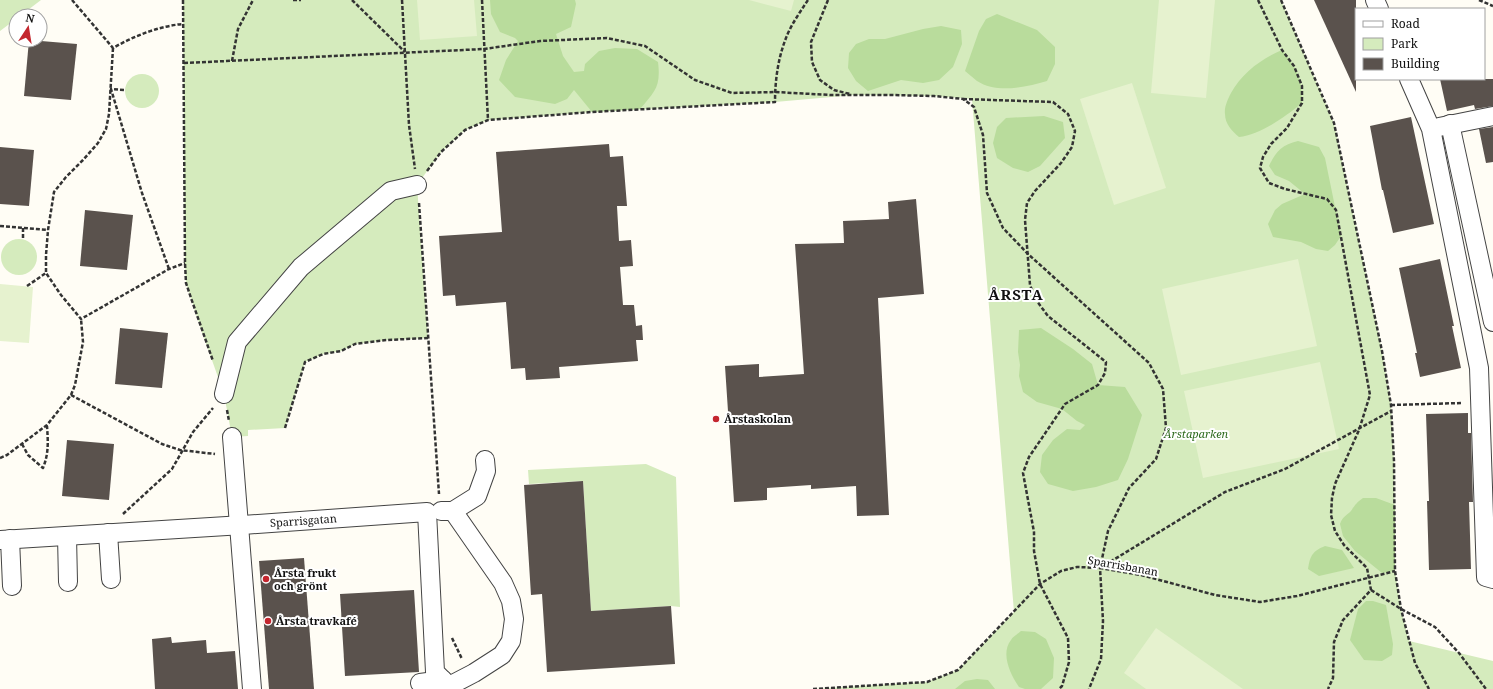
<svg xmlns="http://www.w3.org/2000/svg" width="1493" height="689" font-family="'Noto Serif',serif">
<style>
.green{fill:#d5ebbd}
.forest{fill:#b9dc9c}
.pitch{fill:#e6f2cf}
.building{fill:#5a524d}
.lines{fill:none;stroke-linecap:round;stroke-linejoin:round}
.minor-casing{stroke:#444;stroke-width:20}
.path{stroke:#333;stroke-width:2.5;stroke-dasharray:4 2;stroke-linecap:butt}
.minor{stroke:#fff;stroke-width:18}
.poi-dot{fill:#c4262e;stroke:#fff;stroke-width:1.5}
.labels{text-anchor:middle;stroke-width:4;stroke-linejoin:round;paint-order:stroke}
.poi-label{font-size:11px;font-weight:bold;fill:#111;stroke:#fff;text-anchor:start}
.park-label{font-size:11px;font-style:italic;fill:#2f6b1f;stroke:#fff}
.street-label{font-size:11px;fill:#111;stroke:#fff}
.district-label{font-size:15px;font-weight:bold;letter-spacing:1px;fill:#111;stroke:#fff}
</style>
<rect width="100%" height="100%" fill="#fffdf5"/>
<g class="green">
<polygon points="0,0 41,0 20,16 16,16 16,19 0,31"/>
<polygon points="183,0 1281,0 1334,123 1382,351 1391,405 1394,461 1395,571 1401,609 1409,641 1493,661 1493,689 813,689 927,682 958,670 1014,612 972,99 934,96 854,95 775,102 592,112 488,120 465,130 441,152 417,185 428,338 387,340 355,344 341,351 323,354 305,362 285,428 248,430 248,436 232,437 224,394 202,332 186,283 185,263"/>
<circle cx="142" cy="91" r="17"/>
<circle cx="19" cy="257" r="18"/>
<polygon points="646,464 676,477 680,607 671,606 591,611 583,481 529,484 528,470"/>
</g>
<g class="forest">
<path d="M490,0H575L576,4L571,27L556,34L563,56L574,72L584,71L585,64L599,51L615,48L637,49L658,62C661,87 655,91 640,109L592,112L574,90L567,99L555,104L515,97L499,80L506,60L518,41L515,38L500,32L491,14Z"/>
<path d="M997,14L1037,30L1055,47V64L1047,81C1026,87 997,94 977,81C973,78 969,74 965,71L979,31L986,19Z"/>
<polygon points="941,26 961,30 962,44 953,67 939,80 923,83 901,80 868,91 856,81 848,68 849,53 856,44 869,39 885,39 923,29"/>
<path d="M1282,50C1297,69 1302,78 1302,103C1285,117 1260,135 1239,137C1232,131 1225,124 1225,114C1224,107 1228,99 1231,93C1242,73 1261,59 1282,50Z"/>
<polygon points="1044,116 1063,122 1065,138 1040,166 1028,172 1013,168 997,158 993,143 997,127 1006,118"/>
<path d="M1298,141L1319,147L1325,158L1341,236L1335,245L1328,251L1316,249L1301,242L1273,237L1268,224L1275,210L1282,204L1305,194L1289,181L1275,175L1269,166C1276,151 1282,145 1298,141Z"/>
<polygon points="1041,328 1073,349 1092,364 1098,385 1125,387 1142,415 1128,459 1118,480 1096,487 1073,491 1048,484 1040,472 1042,455 1053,440 1067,429 1080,430 1085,425 1077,421 1062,409 1037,402 1023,392 1019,376 1020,365 1018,352 1019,330"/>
<path d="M1363,498H1376L1395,505V571L1382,573L1355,551L1343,536L1340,524C1343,516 1346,516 1351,511C1355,505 1357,502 1363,498Z"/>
<path d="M1325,546L1342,550L1354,568L1319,576L1308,569C1310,555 1313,551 1325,546Z"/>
<polygon points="1366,601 1373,601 1386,605 1393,644 1392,655 1382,661 1364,660 1350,640 1358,609"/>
<path d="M1021,631L1035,632L1046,639L1054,658L1053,678L1041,689H1025L1019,687C1011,675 1000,654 1011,640C1013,636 1018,634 1021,631Z"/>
<polygon points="977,679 988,680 995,689 955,689 965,681"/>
</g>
<g class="pitch">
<polygon points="417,0 474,0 477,36 420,40"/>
<polygon points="749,0 794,0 791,11"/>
<polygon points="1159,0 1215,0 1206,98 1151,93"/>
<polygon points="1132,83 1166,188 1114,205 1080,99"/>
<polygon points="1298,259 1317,346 1181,375 1162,289"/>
<polygon points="0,284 33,287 29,343 0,341"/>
<polygon points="1320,362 1339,449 1203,478 1184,391"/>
<polygon points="1156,628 1243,689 1146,689 1124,673"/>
</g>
<g class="building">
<polygon points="1314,0 1356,0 1356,92"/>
<polygon points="29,40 77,44 71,100 24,96"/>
<polygon points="1440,79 1493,79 1493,106 1475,109 1474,105 1447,111"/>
<polygon points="1411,117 1434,224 1393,233 1383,190 1382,190 1370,126"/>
<polygon points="1493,127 1493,162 1486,163 1479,129"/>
<polygon points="609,144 610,157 623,156 627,206 617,206 619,241 631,240 633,266 620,267 623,305 634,305 636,326 642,325 643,340 636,340 638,361 559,367 560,378 526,380 525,368 511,369 506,302 456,306 455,295 443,296 439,236 502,232 496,152"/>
<polygon points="0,147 34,150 29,206 0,204"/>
<polygon points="916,199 924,294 878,298 889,515 857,516 856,486 811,489 811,485 767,488 767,500 734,502 725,366 759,364 759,377 804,374 795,244 844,243 843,221 889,219 888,202"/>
<polygon points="85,210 133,215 127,270 80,266"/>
<polygon points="1440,259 1454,326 1452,326 1461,368 1420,377 1415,353 1417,353 1399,268"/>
<polygon points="120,328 168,333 162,388 115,384"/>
<polygon points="1468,413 1468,433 1471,433 1473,502 1469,502 1471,569 1429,570 1427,501 1429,501 1426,414"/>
<polygon points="67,440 114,444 109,500 62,496"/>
<polygon points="583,481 591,611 671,606 675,664 547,672 542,594 531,595 524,485"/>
<polygon points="304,558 314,689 269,689 259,561"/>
<polygon points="414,590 419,672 345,676 340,594"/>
<polygon points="171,637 172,643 206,640 207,653 235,651 238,689 155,689 152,639"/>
</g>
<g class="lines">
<g class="minor-casing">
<g id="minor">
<polyline points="1375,0 1379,9"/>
<polyline points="1409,79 1431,129 1479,368 1486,577 1493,579"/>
<polyline points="1450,124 1493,322"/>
<polyline points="1439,127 1493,116"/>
<polyline points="224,394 237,342 301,267 391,191 417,185"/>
<polyline points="232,437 252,689"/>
<polyline points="441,511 453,511 477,496 486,471 485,460"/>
<polyline points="108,533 111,579"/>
<polyline points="67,536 68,582"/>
<polyline points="10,539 12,586"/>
<path id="s1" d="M0,540L243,525L427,512L435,672L449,686L474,673L502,655L511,641L514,619L511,601L503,583L453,511"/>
<polyline points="420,683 443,680"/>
</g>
</g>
<g class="path">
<path d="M72,0L113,48C134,36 159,26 183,24"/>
<polyline points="183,0 185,263 186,283 191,298 213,361"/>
<polyline points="293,0 301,0"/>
<polyline points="352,0 405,52"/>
<polyline points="402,0 409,125 415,169"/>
<polyline points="482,0 488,120"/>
<polyline points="828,0 811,42 812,62 820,80 834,90 850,94"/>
<polyline points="1258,0 1282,50 1294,66 1302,86 1302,103 1287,128 1271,144 1263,157 1260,168 1269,183 1285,189 1327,199 1336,210 1370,395 1359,430 1335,484 1332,498 1331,515 1335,531 1344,545 1367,568 1371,590 1343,620 1334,642 1333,678 1328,689"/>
<polyline points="1281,0 1334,123 1382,351 1391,405 1394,461 1395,571 1401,609 1415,663 1429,689"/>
<polyline points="1479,0 1493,6"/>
<polyline points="113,48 109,114 106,129 98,143 83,160 66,177 54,192 48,230 46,255 46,273 61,295 81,319 169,269 185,263"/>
<polyline points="232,61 238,29 253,0"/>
<polyline points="184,63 484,49 540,41 607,38 645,46 695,80 732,93 775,92 831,95 890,95 934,96 963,99 974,107 983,135 987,193 1003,228 1028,254 1149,363 1163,389 1166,428 1156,459 1129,488 1108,531 1100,568 1103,621 1101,659 1089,689"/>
<polyline points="124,90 111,89 142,193 169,269"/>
<polyline points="963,99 1053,102 1068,114 1075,131 1072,147 1061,163 1035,191 1027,203 1025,220 1030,285 1036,300 1048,316 1106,362 1105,373 1098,385 1065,404 1029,457 1023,473 1034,532 1034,551 1040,584 1068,638 1069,662 1062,686 1059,689"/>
<path d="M427,171L441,152L465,130L488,120L592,112L775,102C775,81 778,58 786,38C791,25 800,12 808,0"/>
<polyline points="419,203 439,494"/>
<polyline points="0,226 48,230"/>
<polyline points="23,238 23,228"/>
<polyline points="27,286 46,273"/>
<polyline points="71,395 162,444 180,450 215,454"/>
<polyline points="1391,405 1462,403"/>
<polyline points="227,410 229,421"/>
<polyline points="285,428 305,362 323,354 341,351 355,344 387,340 428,338"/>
<path d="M22,444L28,455L43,468C49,453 48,441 47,426"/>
<polyline points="0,458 7,455 47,425 71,395 75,385 83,342 81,319"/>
<polyline points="123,514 172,469 193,432 213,408"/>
<polyline points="1100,568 1225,492 1285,469 1391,411"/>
<polyline points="1371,590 1401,609 1435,627 1459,653 1486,689"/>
<polyline points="452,638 462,659"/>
<polyline points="813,689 927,682 958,670 1040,584 1061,571 1077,567 1100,568 1141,575 1215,595 1260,602 1297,596 1395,571"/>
</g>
<use href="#minor" class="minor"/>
</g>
<g class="poi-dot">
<circle cx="716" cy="419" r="4"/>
<circle cx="266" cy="579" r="4"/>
<circle cx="268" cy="621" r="4"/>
</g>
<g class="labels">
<g class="poi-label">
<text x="724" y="423">Årstaskolan</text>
<text x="274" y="577">Årsta frukt<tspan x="274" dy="13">och grönt</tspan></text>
<text x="276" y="625">Årsta travkafé</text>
</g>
<g class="park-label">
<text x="1196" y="438">Årstaparken</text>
</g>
<g class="street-label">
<text dy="4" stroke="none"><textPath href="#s1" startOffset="304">Sparrisgatan</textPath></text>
<text transform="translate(1123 566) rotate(10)" y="4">Sparrisbanan</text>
</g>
<g class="district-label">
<text x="1016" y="300">ÅRSTA</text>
</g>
</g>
<rect x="1355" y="8" width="130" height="72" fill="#ffffff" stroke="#a0a0a0"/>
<rect x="1363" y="21" width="20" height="6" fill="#ffffff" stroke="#a0a0a0"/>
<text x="1391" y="28" font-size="12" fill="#111111">Road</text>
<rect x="1363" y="38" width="20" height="12" fill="#d5ebbd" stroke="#a0a0a0"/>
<text x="1391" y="48" font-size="12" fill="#111111">Park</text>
<rect x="1363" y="58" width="20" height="12" fill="#5a524d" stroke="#a0a0a0"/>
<text x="1391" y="68" font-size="12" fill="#111111">Building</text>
<g transform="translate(28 28) rotate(12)"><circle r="19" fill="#ffffff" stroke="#a0a0a0"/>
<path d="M0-3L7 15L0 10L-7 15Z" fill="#c4262e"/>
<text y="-6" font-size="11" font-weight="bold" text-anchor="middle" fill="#111111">N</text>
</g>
</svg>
